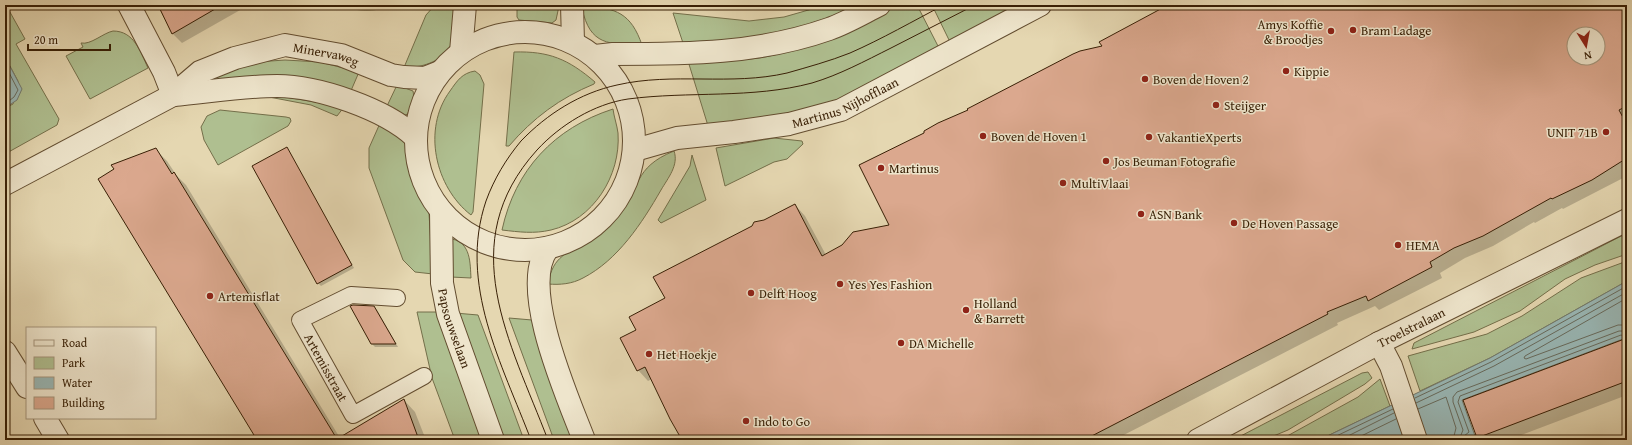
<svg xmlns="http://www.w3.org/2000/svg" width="1632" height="445" font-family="'Gentium Book Plus',serif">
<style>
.green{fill:#afbf90;stroke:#746f4a}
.water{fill:#99b7b5;stroke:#727a6f}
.shadow{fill:#0003;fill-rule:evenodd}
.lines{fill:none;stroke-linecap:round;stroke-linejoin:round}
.shore{stroke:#686b5d;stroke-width:1}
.building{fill:#dba88e;stroke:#381f05;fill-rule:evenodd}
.pedestrian-casing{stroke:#634d30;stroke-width:18}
.minor-casing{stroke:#634d30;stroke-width:24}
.tertiary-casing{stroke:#634d30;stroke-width:24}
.pedestrian{stroke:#eee5cc;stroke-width:16}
.minor{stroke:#eee5cc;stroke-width:22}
.tertiary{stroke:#eee5cc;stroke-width:22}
.tram{stroke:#381f05;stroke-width:1}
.poi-dot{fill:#8f2418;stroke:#eee5cc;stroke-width:1.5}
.labels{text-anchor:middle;stroke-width:3;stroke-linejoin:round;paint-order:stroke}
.poi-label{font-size:13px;fill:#381f05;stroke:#eee5cc;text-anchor:start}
.street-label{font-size:13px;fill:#381f05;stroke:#eee5cc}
</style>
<rect width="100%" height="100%" fill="#e5d7b1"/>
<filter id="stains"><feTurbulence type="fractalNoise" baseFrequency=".005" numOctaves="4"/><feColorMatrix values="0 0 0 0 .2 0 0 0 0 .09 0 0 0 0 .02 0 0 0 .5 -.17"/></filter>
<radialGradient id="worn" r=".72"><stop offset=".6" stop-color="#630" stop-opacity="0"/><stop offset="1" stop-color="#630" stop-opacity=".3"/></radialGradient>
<g class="green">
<polygon points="6,5 25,39 16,44 59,119 57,125 5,154 5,108 13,104 18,81 5,57"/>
<path d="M336,5H394C385,12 346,11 336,5Z"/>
<path d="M435,5H460C457,17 457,31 452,43C445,60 423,68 407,67L405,65L426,15Z"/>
<polygon points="517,5 558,5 559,6 556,20 552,23 519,20 517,17"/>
<polygon points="826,5 863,5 777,38 684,46 673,13 749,21 784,17"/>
<path d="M896,5H917L939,48L833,102L783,119L709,129L688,61C712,61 736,61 759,58C808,50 852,26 896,5Z"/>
<polygon points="932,5 1023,5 950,42"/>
<path d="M585,6C616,8 631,13 642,45C609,44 590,46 582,8Z"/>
<path d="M113,31C134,31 140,51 148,68L90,99L66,56L83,47L81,43C91,45 103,33 113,31Z"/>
<path d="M514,52C549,51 568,59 595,82L594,84C560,98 533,118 509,146H506Z"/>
<polygon points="285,60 320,62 359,72 350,93 197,81 256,62"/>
<path d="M475,71L480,75L484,84L473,212L471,215C435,187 422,129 450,91C457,81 462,73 475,71Z"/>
<path d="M397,85L413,91C415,98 411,111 406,115L389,109L387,106Z"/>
<polygon points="268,94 344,107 337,116 311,105 269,97"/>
<path d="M613,109C614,117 617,125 618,133C621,176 593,220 551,230C534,234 519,232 502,230C515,170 554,128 613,109Z"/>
<polygon points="220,110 286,117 290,118 291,121 288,126 218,165 204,140 201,127 207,116"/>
<polygon points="381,121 401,136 408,149 418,187 429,214 433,274 415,272 403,260 369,168 369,148"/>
<polygon points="774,138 802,141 803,144 787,159 774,162 725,186 716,148"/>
<path d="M674,151C679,165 668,178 661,190C642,223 618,260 583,278C572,284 560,285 548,284C553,255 567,254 589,240C599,233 609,225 617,216C642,188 632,168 674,151Z"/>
<polygon points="692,155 706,200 661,223 658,220 690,166"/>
<polygon points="1627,233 1627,254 1595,265 1565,279 1520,311 1474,332 1412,349 1414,343"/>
<path d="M452,239C471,243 470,263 471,278L451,277Z"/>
<polygon points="1627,261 1627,281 1490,358 1420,391 1408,356 1487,334 1522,316 1581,278"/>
<polygon points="417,312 439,312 486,440 455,440 432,378"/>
<polygon points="455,313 478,315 524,440 500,440"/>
<polygon points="509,318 532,320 578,440 554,440"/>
<polygon points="1368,372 1372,378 1365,384 1288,430 1264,440 1233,440 1362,373"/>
<polygon points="1380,379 1390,406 1319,440 1280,440 1358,397"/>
</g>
<g class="water">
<polygon points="5,57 22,89 17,100 5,108"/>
<polygon points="1627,281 1627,348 1623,339 1462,400 1475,436 1463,440 1319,440 1490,358"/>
</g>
<g class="shadow">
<polygon points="74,5 83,5 77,8"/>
<polygon points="157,5 249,5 182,43 173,34"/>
<path d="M1171,5H1627V176L1563,209L1562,208L1535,223L1534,222L1493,246L1465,258L1440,273L1442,278L1379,310L1375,306L1337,323L1338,325L1114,440H685L652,379L648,381L638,370L637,331L666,299L765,221L795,205L805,216L826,255L890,226L1103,47ZM1574,34H1598V58H1574Z"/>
<polygon points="287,148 354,268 321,286 318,283"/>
<polygon points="155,149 167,161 177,176 186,185 340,438 404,400 415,412 426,440 258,440"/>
<polygon points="374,307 377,310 398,347 375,347 372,344"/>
<polygon points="1627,345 1627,395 1508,440 1481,440 1478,437"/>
</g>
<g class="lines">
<g class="shore">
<polyline points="5,65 18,90 14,97 5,104"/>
<polyline points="1627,298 1525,356 1524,358 1526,359 1618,325 1627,325"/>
<polyline points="1415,398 1491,362 1627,286"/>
<polyline points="1416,403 1494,366 1627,292"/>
<polyline points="1418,409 1446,397 1456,428 1453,440"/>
<polyline points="1328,440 1393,409"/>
<polyline points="1340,440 1394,413"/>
<polyline points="1353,440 1396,419"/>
<polyline points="1459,440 1463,430 1453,402 1453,397 1457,392 1619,331 1627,331"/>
<polyline points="1464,440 1464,436 1469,432 1458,402 1460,396 1621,335 1627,337"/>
</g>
</g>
<g class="building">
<polygon points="158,5 222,5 172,34"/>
<path d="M1168,5H1627V106L1619,110L1627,125V158L1592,180L1552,199L1551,198L1483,236L1454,248L1430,262L1432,267L1368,301L1366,296L1327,312L1328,314L1084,440H682L670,419L645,367L637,371L620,338L636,330L629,317L665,298L653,277L752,226L754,222L764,220L795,204L822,256L842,245L853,232L889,225L859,165L924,133V131L938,123L968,110L967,109L1073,54L1080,51L1102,46L1099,42ZM1574,34H1598V58H1574Z"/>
<polygon points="287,147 352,265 317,284 252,166"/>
<polygon points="156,148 172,174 174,172 337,439 404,399 419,440 257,440 98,179 114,169 111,165"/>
<polygon points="353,305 374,306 396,344 371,344 350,306"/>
<polygon points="1627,338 1627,381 1477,438 1463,400"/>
</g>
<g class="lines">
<g class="pedestrian-casing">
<g id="pedestrian">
<path id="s1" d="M397,298L351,295L300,320L353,415L424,376"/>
</g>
</g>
<g class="minor-casing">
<g id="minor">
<polyline points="129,5 164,72 173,95"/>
<path d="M173,95C208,92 242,86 277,86C318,86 385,109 415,137"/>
<path id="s2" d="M5,184L173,95L200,72L235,58L285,45L341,55L391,75L404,77L425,78L440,72"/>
<polyline points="1379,343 1391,366 1416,440"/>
<polyline points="5,352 27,387"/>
<polyline points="45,418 58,440"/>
<path id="s3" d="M1198,440L1379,343L1627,220"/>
</g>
</g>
<g class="tertiary-casing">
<g id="tertiary">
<polyline points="572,5 573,42"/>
<circle cx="525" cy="141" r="109"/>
<polyline points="461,52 465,5"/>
<path d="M595,56L613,54C688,54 758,54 829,29C846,23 863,13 879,5"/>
<path id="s4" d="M635,150L677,138L734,132L789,124L841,110L1040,5"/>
<path id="s5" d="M441,211L442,283L448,314L493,440"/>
<path d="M548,248C518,287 568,398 584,440"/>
</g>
</g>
<use href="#pedestrian" class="pedestrian"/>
<use href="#minor" class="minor"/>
<use href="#tertiary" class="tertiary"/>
<g class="tram">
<path d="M531,440C502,364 458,284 486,201C494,179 506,159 521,141C547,114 580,93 617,85C673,72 731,86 787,73C808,67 830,61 850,53C882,39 913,21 944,5"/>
<path d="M548,440C510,341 453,243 537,150C560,125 594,104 628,99C689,91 752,99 812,83C839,75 865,61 891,48C919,34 947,19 975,5"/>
</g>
</g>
<g class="poi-dot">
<circle cx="1353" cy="30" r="4"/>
<circle cx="1331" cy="31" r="4"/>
<circle cx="1286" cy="71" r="4"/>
<circle cx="1145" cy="79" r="4"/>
<circle cx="1216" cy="105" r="4"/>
<circle cx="1606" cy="132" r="4"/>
<circle cx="983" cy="136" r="4"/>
<circle cx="1149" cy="137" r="4"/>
<circle cx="1106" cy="161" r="4"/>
<circle cx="881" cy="168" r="4"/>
<circle cx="1063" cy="183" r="4"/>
<circle cx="1141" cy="214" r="4"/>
<circle cx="1234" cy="223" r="4"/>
<circle cx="1398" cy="245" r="4"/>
<circle cx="840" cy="284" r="4"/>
<circle cx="751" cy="293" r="4"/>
<circle cx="210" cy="296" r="4"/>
<circle cx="966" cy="310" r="4"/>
<circle cx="901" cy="343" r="4"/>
<circle cx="649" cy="354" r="4"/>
<circle cx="746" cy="421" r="4"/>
</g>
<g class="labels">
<g class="poi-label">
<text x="1323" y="29" text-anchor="end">Amys Koffie<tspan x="1323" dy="15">&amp; Broodjes</tspan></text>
<text x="1361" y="35">Bram Ladage</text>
<text x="1294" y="76">Kippie</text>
<text x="1153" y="84">Boven de Hoven 2</text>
<text x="1224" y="110">Steijger</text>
<text x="1598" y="137" text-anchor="end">UNIT 71B</text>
<text x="991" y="141">Boven de Hoven 1</text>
<text x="1157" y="142">VakantieXperts</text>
<text x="1114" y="166">Jos Beuman Fotografie</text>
<text x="889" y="173">Martinus</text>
<text x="1071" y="188">MultiVlaai</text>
<text x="1149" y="219">ASN Bank</text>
<text x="1242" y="228">De Hoven Passage</text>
<text x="1406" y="250">HEMA</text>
<text x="848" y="289">Yes Yes Fashion</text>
<text x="759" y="298">Delft Hoog</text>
<text x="218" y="301">Artemisflat</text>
<text x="974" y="308">Holland<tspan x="974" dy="15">&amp; Barrett</tspan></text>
<text x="909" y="348">DA Michelle</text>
<text x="657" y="359">Het Hoekje</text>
<text x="754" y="426">Indo to Go</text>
</g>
<g class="street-label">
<text dy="5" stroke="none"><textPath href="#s2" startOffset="357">Minervaweg</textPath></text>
<text dy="5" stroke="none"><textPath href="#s4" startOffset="217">Martinus Nijhofflaan</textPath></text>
<text dy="5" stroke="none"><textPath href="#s3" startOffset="241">Troelstralaan</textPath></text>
<text dy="5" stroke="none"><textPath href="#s5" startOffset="119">Papsouwselaan</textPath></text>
<text dy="5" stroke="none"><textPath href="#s1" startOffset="157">Artemisstraat</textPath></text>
</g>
</g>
<rect width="1632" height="445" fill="none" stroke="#e5d7b1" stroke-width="20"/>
<rect x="6" y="6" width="1620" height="433" fill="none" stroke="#381f05" stroke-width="2"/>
<rect x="10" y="10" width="1612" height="425" fill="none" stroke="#381f05"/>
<rect x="26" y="327" width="130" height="92" fill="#eee5cc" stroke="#a5967c"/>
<rect x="34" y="340" width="20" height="6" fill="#eee5cc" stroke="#a5967c"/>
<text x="62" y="347" font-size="12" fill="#381f05">Road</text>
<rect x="34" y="357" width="20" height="12" fill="#afbf90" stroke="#a5967c"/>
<text x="62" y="367" font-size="12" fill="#381f05">Park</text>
<rect x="34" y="377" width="20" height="12" fill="#99b7b5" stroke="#a5967c"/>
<text x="62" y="387" font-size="12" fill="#381f05">Water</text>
<rect x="34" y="397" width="20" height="12" fill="#dba88e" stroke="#a5967c"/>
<text x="62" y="407" font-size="12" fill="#381f05">Building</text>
<g transform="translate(1586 46) rotate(169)"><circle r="19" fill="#eee5cc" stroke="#a5967c"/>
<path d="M0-3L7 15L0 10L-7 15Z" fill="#8f2418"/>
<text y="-6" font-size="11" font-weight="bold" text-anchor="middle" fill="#381f05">N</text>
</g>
<path d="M28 44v6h82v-6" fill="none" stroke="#381f05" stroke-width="2"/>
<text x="34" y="44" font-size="12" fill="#381f05" stroke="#eee5cc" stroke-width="3" paint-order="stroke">20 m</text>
<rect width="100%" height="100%" filter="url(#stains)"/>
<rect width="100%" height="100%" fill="url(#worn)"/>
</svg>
